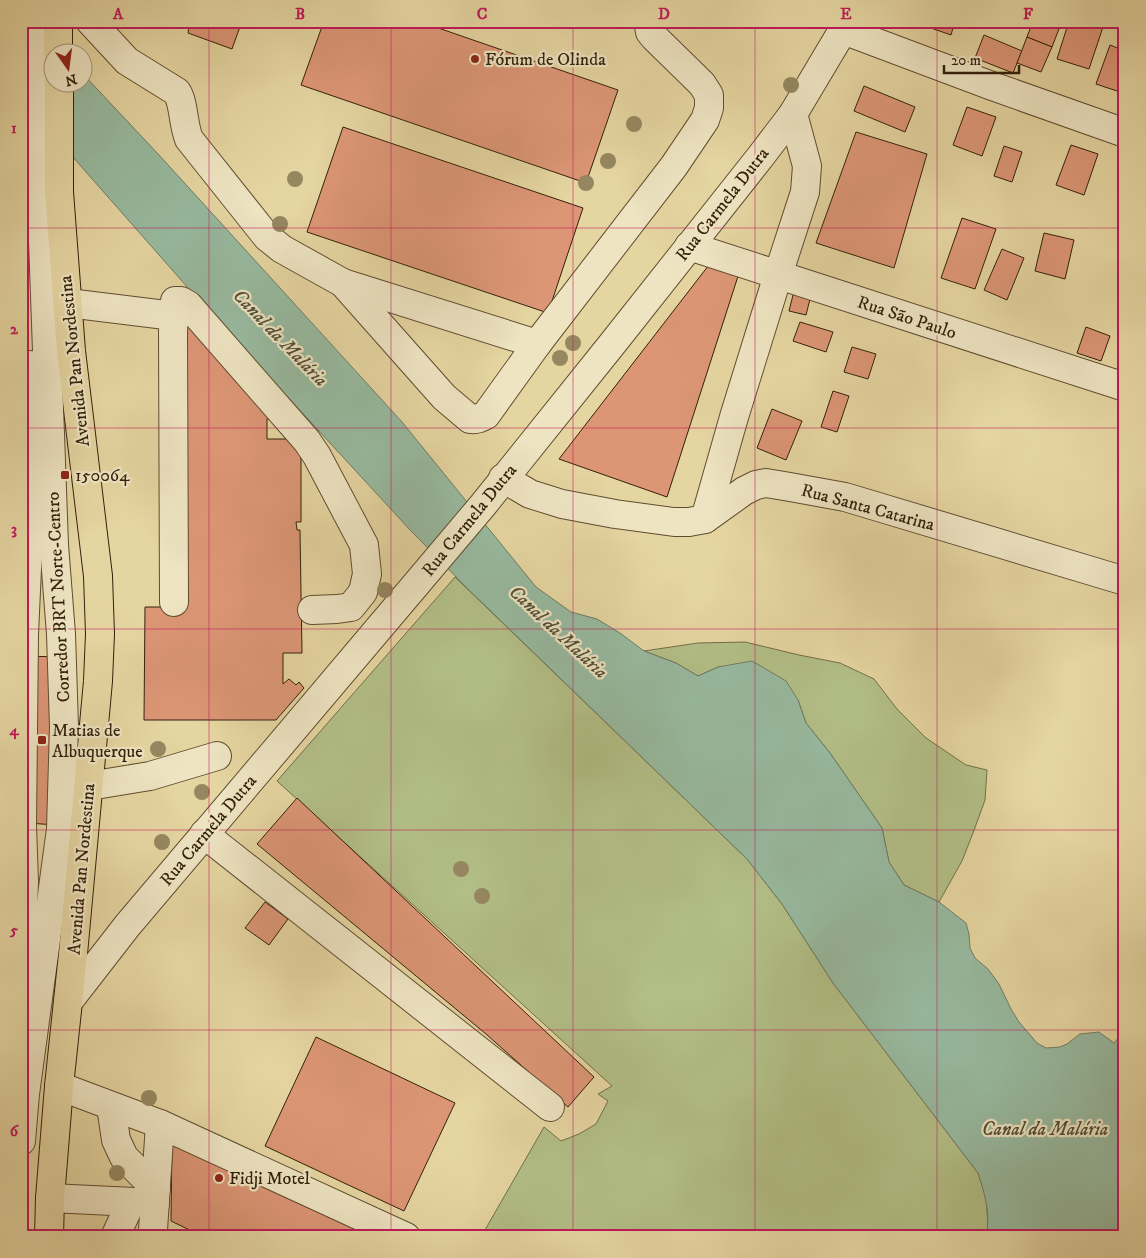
<svg xmlns="http://www.w3.org/2000/svg" width="1146" height="1258" font-family="'IM FELL DW Pica',serif">
<style>
.green{fill:#b2be86;stroke:#726f48}
.water{fill:#97b99f;stroke:#6f7c64}
.building{fill:#dc9676;stroke:#33200b}
.lines{fill:none;stroke-linecap:round;stroke-linejoin:round}
.minor-casing{stroke:#604d30;stroke-width:30}
.highway-casing{stroke:#33200b;stroke-width:30}
.minor{stroke:#eee4c2;stroke-width:28}
.highway{stroke:#e5d5a1;stroke-width:28}
.tree{fill:#958760}
.grid{fill:none;stroke:#c2185b;stroke-width:1;stroke-opacity:0.55}
.poi-dot{fill:#8f2418;stroke:#eee4c2;stroke-width:2}
.labels{text-anchor:middle;stroke-width:4.5;stroke-linejoin:round;paint-order:stroke}
.poi-label{font-size:18px;fill:#33200b;stroke:#eee4c2;text-anchor:start}
.street-label{font-size:18px;fill:#33200b;stroke:#eee4c2}
.water-label{font-size:19px;font-style:italic;fill:#514e37;stroke:#eee4c2}
.neatline{fill:none;stroke:#c2185b;stroke-width:2}
.grid-label{font-size:16px;text-anchor:middle;font-weight:bold;fill:#c2185b}
</style>
<rect width="100%" height="100%" fill="#e5d5a1"/>
<filter id="stains"><feTurbulence type="fractalNoise" baseFrequency=".004" numOctaves="4"/><feColorMatrix values="0 0 0 0 .2 0 0 0 0 .09 0 0 0 0 .02 0 0 0 .5 -.17"/></filter>
<radialGradient id="worn" r=".72"><stop offset=".6" stop-color="#630" stop-opacity="0"/><stop offset="1" stop-color="#630" stop-opacity=".3"/></radialGradient>
<g class="green">
<polygon points="455,577 747,859 782,904 833,983 978,1173 986,1197 988,1227 986,1237 481,1237 544,1127 561,1141 579,1134 596,1124 608,1101 598,1094 612,1086 277,781"/>
<polygon points="745,642 799,655 840,663 874,679 897,709 926,738 966,765 987,770 985,800 973,833 962,861 939,902 904,885 889,862 882,828 830,753 806,723 798,700 718,667 698,676 676,663 644,651 698,643"/>
</g>
<path class="water" d="M21,21H33L52,52V82H82L83,74L159,155L402,422L536,587L571,612L597,619L620,633L644,651L676,663L698,676L718,667L752,661L786,681L798,700L806,723L830,753L882,828L889,862L904,885L939,902L966,923L969,934L970,948L975,958L988,969L999,984L1011,1009L1019,1022L1037,1043L1046,1048L1060,1047L1067,1044L1080,1034L1099,1032L1114,1043L1125,1030V1237H986C991,1214 985,1195 978,1173L833,983L782,904L747,859L467,588L411,531L203,305L21,98Z"/>
<g class="building">
<polygon points="190,21 242,21 232,49 188,33"/>
<polygon points="324,21 418,21 618,90 586,183 301,85"/>
<polygon points="911,21 955,21 951,35"/>
<polygon points="1033,21 1062,21 1052,47 1027,37"/>
<polygon points="1069,21 1105,21 1089,69 1057,59"/>
<polygon points="984,35 1022,51 1013,73 975,58"/>
<polygon points="1027,37 1052,47 1041,72 1017,63"/>
<polygon points="1110,45 1125,51 1125,77 1120,92 1096,84"/>
<polygon points="864,86 915,107 905,132 854,111"/>
<polygon points="967,107 996,117 982,156 953,145"/>
<polygon points="343,127 583,208 548,313 307,232"/>
<polygon points="856,132 927,154 894,268 816,243"/>
<polygon points="1071,145 1098,154 1084,195 1056,185"/>
<polygon points="1004,146 1022,152 1012,182 994,176"/>
<polygon points="962,218 996,229 975,289 941,278"/>
<polygon points="1044,233 1074,240 1065,279 1035,271"/>
<polygon points="1002,249 1024,258 1007,300 984,290"/>
<polygon points="712,261 740,270 667,497 559,459"/>
<polygon points="794,291 811,295 806,315 789,311"/>
<polygon points="178,311 276,420 267,419 267,439 301,439 301,522 296,522 297,530 300,530 302,653 283,653 283,684 289,679 296,685 299,682 304,688 276,720 144,720 145,607 176,607"/>
<polygon points="800,322 833,332 826,352 793,341"/>
<polygon points="1086,327 1110,336 1101,361 1077,353"/>
<polygon points="852,347 876,354 868,379 844,372"/>
<polygon points="833,391 849,396 837,432 821,427"/>
<polygon points="772,409 802,421 786,460 757,448"/>
<polygon points="25,656 59,657 57,825 27,823"/>
<polygon points="297,798 594,1077 568,1107 486,1034 257,844"/>
<polygon points="265,902 288,919 269,945 245,928"/>
<polygon points="316,1037 455,1103 404,1211 265,1146"/>
<polygon points="172,1135 394,1237 204,1237 171,1221"/>
</g>
<g class="lines">
<g class="minor-casing">
<g id="minor">
<path d="M90,21L127,61L177,92C184,103 183,125 189,139L267,237L282,249L343,283L444,397L470,419C476,420 480,418 486,415L537,344L674,166L705,120L709,108V95L702,84L654,37L650,32L648,21"/>
<polyline points="843,30 992,86 1125,133"/>
<polyline points="689,246 1125,387"/>
<polyline points="343,283 537,344"/>
<polyline points="68,303 174,316"/>
<polyline points="503,478 530,494 562,504 615,514 674,522 689,522 705,519 744,491 756,485 766,483 790,487 845,497 1125,581"/>
<polyline points="705,519 734,417 778,275 805,192 807,166 793,114"/>
<polyline points="174,602 173,331 175,301 181,301 188,305 307,441 317,456 364,545 367,574 363,592 351,607 337,609 312,610"/>
<polyline points="89,786 150,776 217,756"/>
<polyline points="204,834 550,1107"/>
<polyline points="21,958 24,882 22,825 24,634 29,524 30,365"/>
<polyline points="68,1002 127,926 418,582 483,505 613,343 761,156 793,114 843,30 846,21"/>
<polyline points="59,1086 160,1124 406,1237"/>
<polyline points="111,1106 116,1140 124,1157 156,1189"/>
<polyline points="21,1141 25,1094 61,829 64,727 61,634 54,545 41,185 38,21"/>
<polyline points="50,1198 155,1203"/>
<polyline points="153,1230 160,1124"/>
<polyline points="115,1237 131,1202"/>
</g>
</g>
<g class="highway-casing">
<g id="highway">
<polyline points="58,21 58,52"/>
<polyline points="49,1237 50,1198 59,1086 73,954 98,681 100,634 98,576 71,351 59,192 59,82"/>
</g>
</g>
<use href="#minor" class="minor"/>
<use href="#highway" class="highway"/>
</g>
<g class="tree">
<circle cx="791" cy="85" r="8"/>
<circle cx="634" cy="124" r="8"/>
<circle cx="608" cy="161" r="8"/>
<circle cx="295" cy="179" r="8"/>
<circle cx="586" cy="183" r="8"/>
<circle cx="280" cy="224" r="8"/>
<circle cx="573" cy="343" r="8"/>
<circle cx="560" cy="358" r="8"/>
<circle cx="385" cy="590" r="8"/>
<circle cx="158" cy="749" r="8"/>
<circle cx="202" cy="792" r="8"/>
<circle cx="162" cy="842" r="8"/>
<circle cx="461" cy="869" r="8"/>
<circle cx="482" cy="896" r="8"/>
<circle cx="149" cy="1098" r="8"/>
<circle cx="117" cy="1173" r="8"/>
</g>
<path class="grid" d="M209,21V1237M391,21V1237M573,21V1237M755,21V1237M937,21V1237M21,228H1125M21,428H1125M21,629H1125M21,830H1125M21,1030H1125"/>
<g class="poi-dot">
<circle cx="475" cy="59" r="5"/>
<rect x="60" y="470" width="10" height="10" rx="2.5"/>
<rect x="37" y="735" width="10" height="10" rx="2.5"/>
<circle cx="219" cy="1178" r="5"/>
</g>
<g class="labels">
<g class="poi-label">
<text x="485" y="65">Fórum de Olinda</text>
<text x="75" y="481">150064</text>
<text x="52" y="736">Matias de<tspan x="52" dy="21">Albuquerque</tspan></text>
<text x="229" y="1184">Fidji Motel</text>
</g>
<g class="street-label">
<text transform="translate(722 204) rotate(-52)" y="6">Rua Carmela Dutra</text>
<text transform="translate(907 317) rotate(18)" y="6">Rua São Paulo</text>
<text transform="translate(74 361) rotate(-96)" y="6">Avenida Pan Nordestina</text>
<text transform="translate(868 507) rotate(15)" y="6">Rua Santa Catarina</text>
<text transform="translate(469 520) rotate(-51)" y="6">Rua Carmela Dutra</text>
<text transform="translate(58 597) rotate(-93)" y="6">Corredor BRT Norte-Centro</text>
<text transform="translate(208 830) rotate(-50)" y="6">Rua Carmela Dutra</text>
<text transform="translate(81 869) rotate(-85)" y="6">Avenida Pan Nordestina</text>
</g>
<g class="water-label">
<text transform="translate(281 337) rotate(46)" y="7">Canal da Malária</text>
<text transform="translate(559 631) rotate(43)" y="7">Canal da Malária</text>
<text x="1045" y="1135">Canal da Malária</text>
</g>
</g>
<rect width="1146" height="1258" fill="none" stroke="#e5d5a1" stroke-width="55"/>
<g transform="translate(68 68) rotate(166)"><circle r="24" fill="#eee4c2" stroke="#a39679"/>
<path d="M0-4L9 19L0 12L-9 19Z" fill="#8f2418"/>
<text y="-8" font-size="14" font-weight="bold" text-anchor="middle" fill="#33200b">N</text>
</g>
<path d="M944 65v8h75v-8" fill="none" stroke="#33200b" stroke-width="2.5"/>
<text x="951" y="65" font-size="15" fill="#33200b" stroke="#eee4c2" stroke-width="4" paint-order="stroke">20 m</text>
<rect x="28" y="28" width="1090" height="1202" class="neatline"/>
<g class="grid-label">
<text x="118" y="19">A</text>
<text x="300" y="19">B</text>
<text x="482" y="19">C</text>
<text x="664" y="19">D</text>
<text x="846" y="19">E</text>
<text x="1028" y="19">F</text>
<text x="14" y="133">1</text>
<text x="14" y="334">2</text>
<text x="14" y="534">3</text>
<text x="14" y="735">4</text>
<text x="14" y="935">5</text>
<text x="14" y="1136">6</text>
</g>
<rect width="100%" height="100%" filter="url(#stains)"/>
<rect width="100%" height="100%" fill="url(#worn)"/>
</svg>
